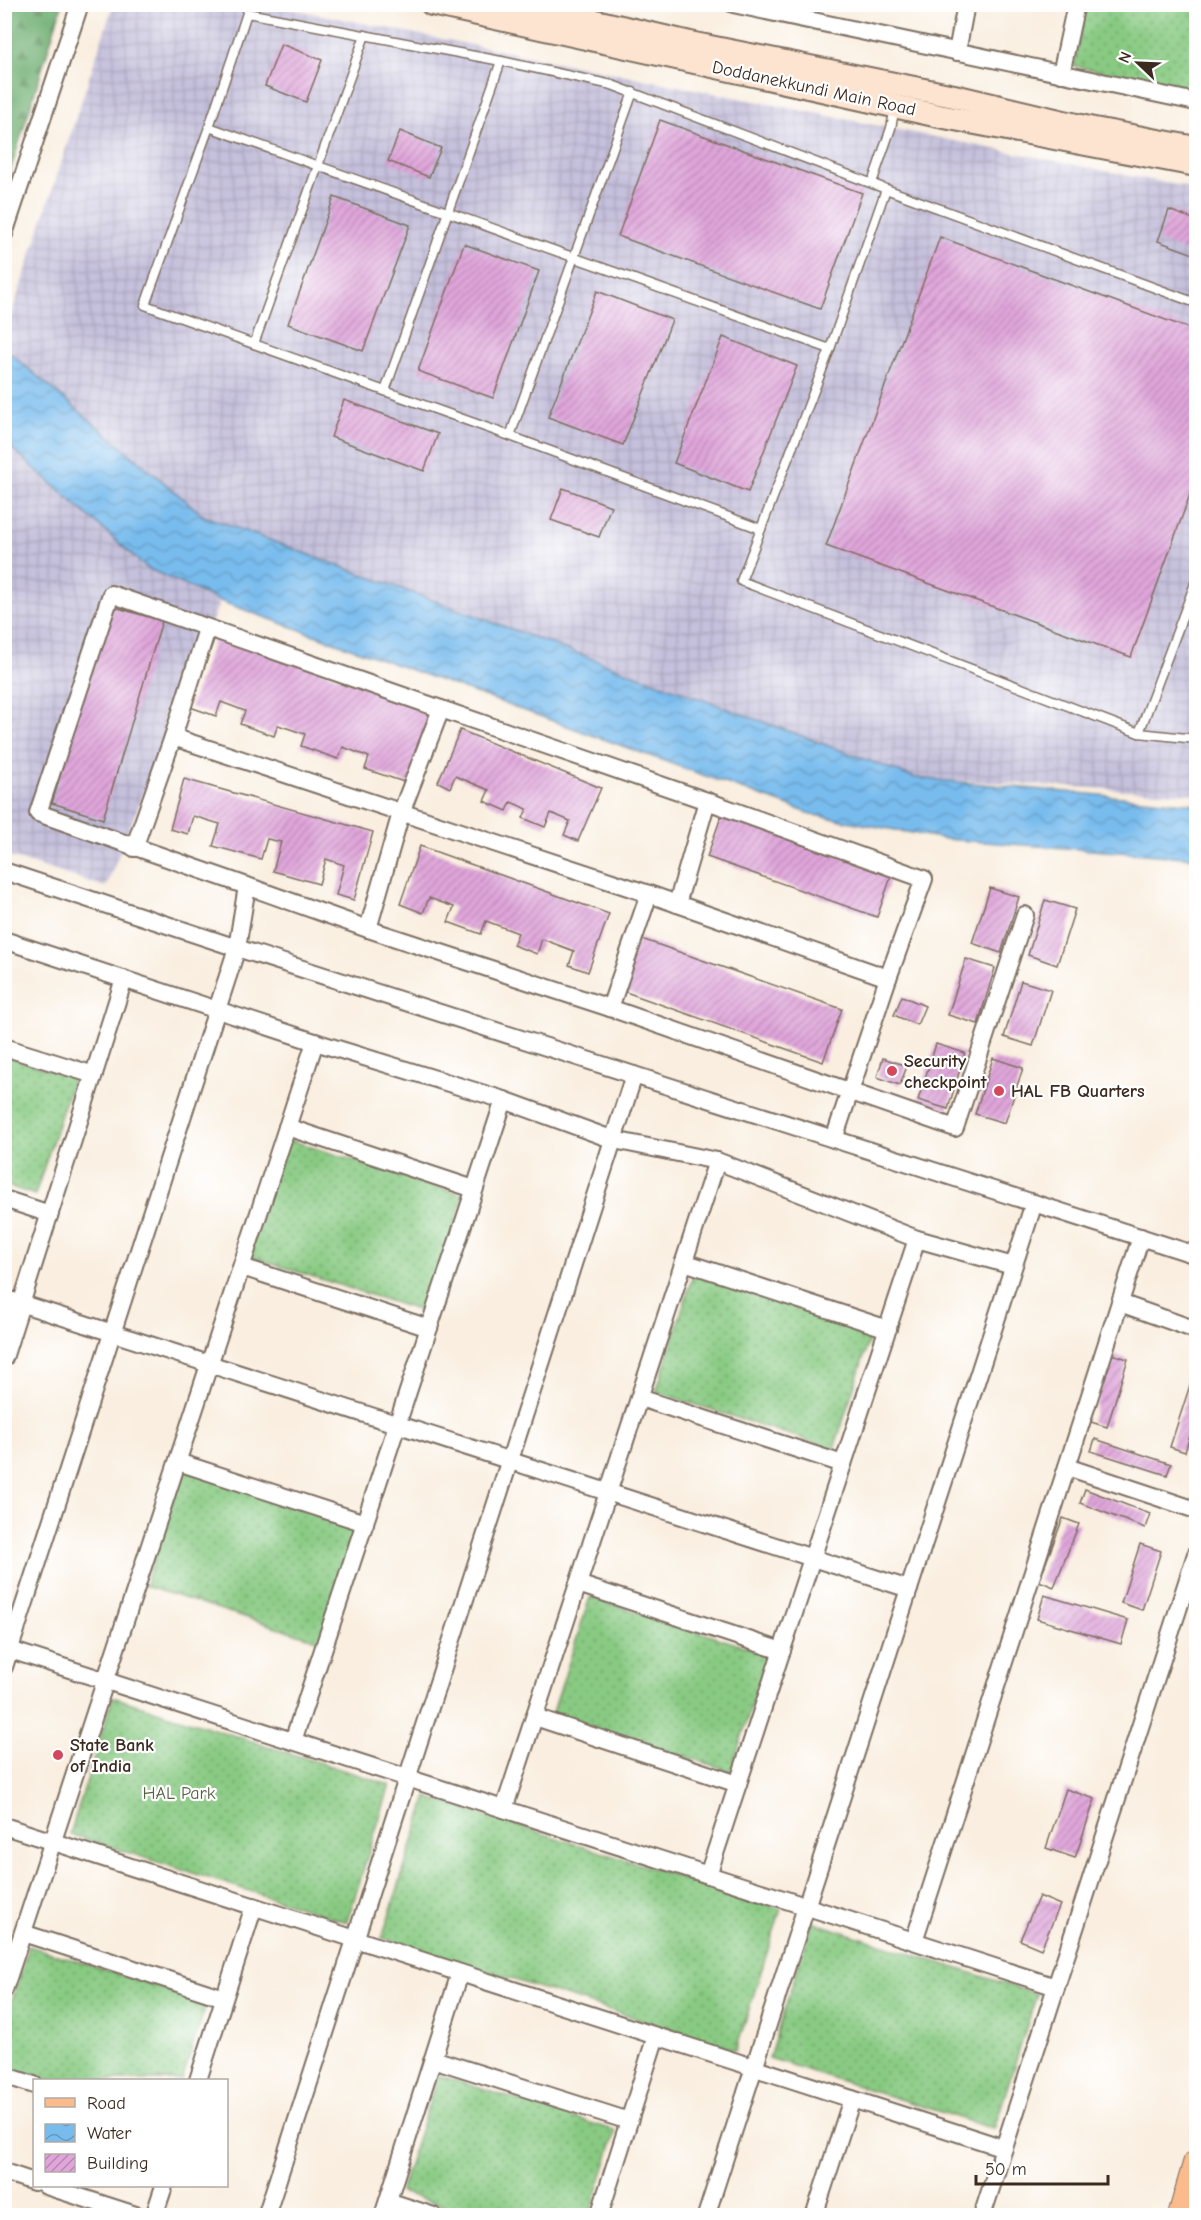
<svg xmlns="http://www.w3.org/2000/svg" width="1201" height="2220" font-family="'Comic Neue',sans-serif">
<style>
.industrial{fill:url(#industrial-grid)}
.grass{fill:url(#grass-dots);stroke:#627a50;stroke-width:1.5}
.forest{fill:url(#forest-firs);stroke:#546c48;stroke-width:1.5}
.water{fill:url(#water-waves);stroke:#5a7386;stroke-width:1.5}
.building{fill:url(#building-hatch)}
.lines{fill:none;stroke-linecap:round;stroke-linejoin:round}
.lane-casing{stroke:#7e6f62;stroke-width:11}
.street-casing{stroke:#7e6f62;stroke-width:20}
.secondary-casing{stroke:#7e6f62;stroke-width:26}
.primary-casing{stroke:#7e6f62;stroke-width:28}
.lane{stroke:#fff;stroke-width:8}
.street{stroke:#fff;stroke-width:16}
.secondary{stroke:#fde4d1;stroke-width:22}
.primary{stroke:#fbbb8c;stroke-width:26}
.poi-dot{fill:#d1495b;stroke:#fff;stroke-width:2}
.labels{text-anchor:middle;stroke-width:4.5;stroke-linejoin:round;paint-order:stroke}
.street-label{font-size:18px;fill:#3b2a1e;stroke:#fff}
.poi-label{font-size:18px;font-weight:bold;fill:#3b2a1e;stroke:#fff;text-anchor:start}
.park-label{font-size:18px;fill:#566241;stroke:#fff}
</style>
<defs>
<pattern id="industrial-grid" width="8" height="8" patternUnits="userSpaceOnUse" patternTransform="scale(1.5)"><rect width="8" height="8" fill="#c5c0db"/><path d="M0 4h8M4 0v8" fill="none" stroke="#aaa5bc"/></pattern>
<pattern id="grass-dots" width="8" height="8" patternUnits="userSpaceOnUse" patternTransform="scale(1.5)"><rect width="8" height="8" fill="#89ca83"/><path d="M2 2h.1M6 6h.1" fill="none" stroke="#71a46b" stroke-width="1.8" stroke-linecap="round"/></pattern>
<pattern id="forest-firs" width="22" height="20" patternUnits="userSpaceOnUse" patternTransform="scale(1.5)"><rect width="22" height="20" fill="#6eae71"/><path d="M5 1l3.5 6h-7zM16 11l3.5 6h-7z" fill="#5c8e5c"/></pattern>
<pattern id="water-waves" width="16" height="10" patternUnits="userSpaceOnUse" patternTransform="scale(1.5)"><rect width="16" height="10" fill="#78bcee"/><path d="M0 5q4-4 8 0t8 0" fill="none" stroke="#6499c0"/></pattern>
<pattern id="building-hatch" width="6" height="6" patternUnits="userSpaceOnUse" patternTransform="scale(1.5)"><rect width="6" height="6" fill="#e0a6db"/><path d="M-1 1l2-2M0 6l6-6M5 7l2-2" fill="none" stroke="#b787b1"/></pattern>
</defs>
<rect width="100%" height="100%" fill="#fff"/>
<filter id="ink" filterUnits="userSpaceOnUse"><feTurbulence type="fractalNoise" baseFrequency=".0167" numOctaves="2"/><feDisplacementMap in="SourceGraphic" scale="12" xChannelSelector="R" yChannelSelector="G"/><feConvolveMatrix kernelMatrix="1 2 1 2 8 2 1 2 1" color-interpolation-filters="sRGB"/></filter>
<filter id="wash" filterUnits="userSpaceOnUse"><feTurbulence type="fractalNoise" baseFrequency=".008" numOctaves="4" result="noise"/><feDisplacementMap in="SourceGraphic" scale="24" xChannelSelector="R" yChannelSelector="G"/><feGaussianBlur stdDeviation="1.35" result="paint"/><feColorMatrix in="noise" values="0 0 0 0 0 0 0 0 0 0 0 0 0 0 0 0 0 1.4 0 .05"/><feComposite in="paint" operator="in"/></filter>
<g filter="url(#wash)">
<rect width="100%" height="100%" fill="#f9eedf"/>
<g class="industrial">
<polygon points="113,5 271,5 1196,189 1196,794 916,778 204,516 5,349 5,334"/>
<polygon points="4,442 147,568 220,601 106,887 5,855"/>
</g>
<g class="grass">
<polygon points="1086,5 1196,5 1196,91 1074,66"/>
<polygon points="5,1056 73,1078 35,1195 5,1185"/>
<polygon points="286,1139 464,1195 427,1313 248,1256"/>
<polygon points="693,1275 872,1331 834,1449 656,1392"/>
<polygon points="183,1468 362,1525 324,1642 145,1586"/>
<polygon points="590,1597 768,1654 731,1771 552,1715"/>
<polygon points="113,1697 390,1785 347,1922 70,1834"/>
<polygon points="427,1797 781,1909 736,2050 382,1938"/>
<polygon points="812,1922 1037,1994 994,2129 769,2058"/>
<polygon points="29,1946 207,2002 182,2080 45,2080 5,2068 5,2022"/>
<polygon points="438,2075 616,2131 590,2215 474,2215 400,2192"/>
</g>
<polygon class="forest" points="5,4 62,5 5,188 4,5"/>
<polygon class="water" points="5,349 204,516 916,778 1196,804 1196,858 945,839 814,815 220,601 147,568 5,442"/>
<g id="blocks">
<g class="building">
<polygon points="281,44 322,60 306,102 265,86"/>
<polygon points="660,120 862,193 820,309 618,236"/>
<polygon points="400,131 441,148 429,177 388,161"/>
<polygon points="334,197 410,225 363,351 288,324"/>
<polygon points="1169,210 1196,220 1196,255 1158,241"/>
<polygon points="940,237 1196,331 1196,478 1131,657 826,546"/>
<polygon points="464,244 539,271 493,398 418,371"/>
<polygon points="597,291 672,320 623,445 548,417"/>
<polygon points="723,337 797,366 748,492 674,463"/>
<polygon points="344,400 438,434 424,471 331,437"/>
<polygon points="563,488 611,506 599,537 551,520"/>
<polygon points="111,606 162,621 103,819 52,803"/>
<polygon points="216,634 436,711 410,784 365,769 369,757 343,747 338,759 301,746 305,734 278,725 274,736 240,724 245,711 221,702 216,716 190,707"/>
<polygon points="460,730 601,788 578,841 564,835 570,821 551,813 545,827 523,818 527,809 511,802 507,811 484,801 489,790 455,776 450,788 438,782"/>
<polygon points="184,779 373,832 354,900 336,895 344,865 326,859 319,884 273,871 281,842 267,839 261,859 213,846 220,824 193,816 188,834 170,829"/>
<polygon points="722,814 892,874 877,917 707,857"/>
<polygon points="420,846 609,914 588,972 569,965 574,951 542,939 537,954 513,945 518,933 486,921 481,934 448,922 454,907 429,898 423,913 400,904"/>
<polygon points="990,888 1019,897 1001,953 972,943"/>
<polygon points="1045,900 1075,909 1057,965 1028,955"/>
<polygon points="639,938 842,1009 823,1062 620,990"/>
<polygon points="966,959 995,968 978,1024 948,1015"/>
<polygon points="1021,981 1051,990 1033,1046 1004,1037"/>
<polygon points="902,996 925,1006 917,1025 894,1015"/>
<polygon points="936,1044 965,1053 948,1109 918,1100"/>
<polygon points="883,1058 907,1066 900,1085 877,1077"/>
<polygon points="993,1058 1023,1068 1005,1123 975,1114"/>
<polygon points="1111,1354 1128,1359 1107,1427 1091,1422"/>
<polygon points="1192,1379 1196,1380 1196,1416 1185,1452 1170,1447"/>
<polygon points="1095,1439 1171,1464 1167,1475 1091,1451"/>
<polygon points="1085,1489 1150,1514 1145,1528 1080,1503"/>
<polygon points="1063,1518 1079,1524 1054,1587 1039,1581"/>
<polygon points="1140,1544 1161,1551 1142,1610 1121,1603"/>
<polygon points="1044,1595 1128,1620 1121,1644 1037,1619"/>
<polygon points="1066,1789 1095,1799 1075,1858 1046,1848"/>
<polygon points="1039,1896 1060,1905 1041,1949 1020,1940"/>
</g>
</g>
</g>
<g filter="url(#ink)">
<use href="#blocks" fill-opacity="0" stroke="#7e6f62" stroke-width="1.5"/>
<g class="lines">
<g class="lane-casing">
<g id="lane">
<polyline points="209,127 247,13 501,61 612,85 886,189 1196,303"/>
<polyline points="872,183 891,128 895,107"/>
<polyline points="886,189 830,349 741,581 1139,733 1196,739"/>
<polyline points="254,344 365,35"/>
<polyline points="385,391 501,61"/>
<polyline points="510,436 633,92"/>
<polyline points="761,529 510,436 145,305 209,127 830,349"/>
<polyline points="1139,733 1196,581"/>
</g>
</g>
<g class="street-casing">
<g id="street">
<polyline points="733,4 1196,102"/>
<polyline points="957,52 966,4"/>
<polyline points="1061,74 1076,4"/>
<polyline points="4,234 80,4"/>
<polyline points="173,737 649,894 888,978"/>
<polyline points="134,848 173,737 207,629"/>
<polyline points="4,871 237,948 1196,1255"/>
<polyline points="247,886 38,813 111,594 441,709"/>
<polyline points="677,904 707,801"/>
<polyline points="368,929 610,1008 955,1128 1025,915"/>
<polyline points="4,940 315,1042 504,1100 614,1140 717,1161 917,1239 1013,1266"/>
<polyline points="610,1008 649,894"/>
<polyline points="4,1047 94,1075"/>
<polyline points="287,1127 474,1189"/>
<polyline points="4,1199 50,1214"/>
<polyline points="684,1262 888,1329"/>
<polyline points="242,1267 429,1328"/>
<polyline points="4,1298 909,1589"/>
<polyline points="1120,1303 1196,1330"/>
<polyline points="4,1358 124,979"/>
<polyline points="640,1398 843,1464"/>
<polyline points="178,1462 365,1523"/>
<polyline points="1067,1467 1196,1510"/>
<polyline points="578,1584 782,1651"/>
<polyline points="4,1648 1056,1987"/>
<polyline points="4,1667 237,948 247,886 368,929 401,813 441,709 707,801 924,879 888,978 834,1139"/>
<polyline points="535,1717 738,1784"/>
<polyline points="293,1741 504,1100"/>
<polyline points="504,1809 717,1161"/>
<polyline points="4,1826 1004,2148"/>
<polyline points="708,1875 917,1239"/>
<polyline points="23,1933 224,1998"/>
<polyline points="914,1941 1141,1237"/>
<polyline points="4,1990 315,1042"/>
<polyline points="433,2059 629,2121"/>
<polyline points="4,2075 34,2085"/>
<polyline points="198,2080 254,1906"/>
<polyline points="4,2172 34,2182"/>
<polyline points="46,2186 139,2216"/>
<polyline points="388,2201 434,2216"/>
<polyline points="154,2216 164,2186"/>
<polyline points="266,2216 634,1075"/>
<polyline points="383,2216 460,1973"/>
<polyline points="599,2216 656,2036"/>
<polyline points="706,2216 1034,1203"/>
<polyline points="814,2216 852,2099"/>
<polyline points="982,2216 1196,1554"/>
</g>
</g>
<g class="secondary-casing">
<g id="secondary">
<polyline points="432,4 939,116 1196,165"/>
<polyline points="522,4 690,43 954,96 1089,128 1196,148"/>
</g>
</g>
<g class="primary-casing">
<polyline id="primary" points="1181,2216 1196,2164"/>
</g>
<use href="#lane" class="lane"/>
<use href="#street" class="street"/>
<use href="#secondary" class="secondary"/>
<use href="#primary" class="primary"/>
</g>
</g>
<g class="poi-dot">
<circle cx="892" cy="1071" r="6"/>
<circle cx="999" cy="1091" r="6"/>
<circle cx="58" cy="1755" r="6"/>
</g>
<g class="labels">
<g class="street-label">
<text transform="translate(814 88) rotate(12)" y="6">Doddanekkundi Main Road</text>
</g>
<g class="poi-label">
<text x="904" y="1067">Security<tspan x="904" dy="21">checkpoint</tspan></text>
<text x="1011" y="1097">HAL FB Quarters</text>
<text x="70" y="1751">State Bank<tspan x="70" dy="21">of India</tspan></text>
</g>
<g class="park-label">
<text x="179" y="1799">HAL Park</text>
</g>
</g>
<rect width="1201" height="2220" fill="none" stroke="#fff" stroke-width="24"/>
<rect x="33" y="2079" width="195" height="108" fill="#ffffff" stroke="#b1aaa5" stroke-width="1.5"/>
<rect x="45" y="2098" width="30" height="9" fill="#fbbb8c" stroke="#b1aaa5" stroke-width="1.5"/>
<text x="87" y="2109" font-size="18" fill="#3b2a1e">Road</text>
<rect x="45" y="2124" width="30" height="18" fill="url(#water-waves)" stroke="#b1aaa5" stroke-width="1.5"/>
<text x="87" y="2139" font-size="18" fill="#3b2a1e">Water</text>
<rect x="45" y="2154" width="30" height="18" fill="url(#building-hatch)" stroke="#b1aaa5" stroke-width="1.5"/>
<text x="87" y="2169" font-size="18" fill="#3b2a1e">Building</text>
<g transform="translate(1138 63) rotate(293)" stroke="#ffffff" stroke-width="4.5" paint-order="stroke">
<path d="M0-4.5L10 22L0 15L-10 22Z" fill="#3b2a1e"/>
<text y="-9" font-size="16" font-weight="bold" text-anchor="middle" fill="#3b2a1e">N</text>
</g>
<path d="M976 2175v9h132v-9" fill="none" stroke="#3b2a1e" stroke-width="3"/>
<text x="985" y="2175" font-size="18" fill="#3b2a1e" stroke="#ffffff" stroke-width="4.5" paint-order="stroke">50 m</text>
</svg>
